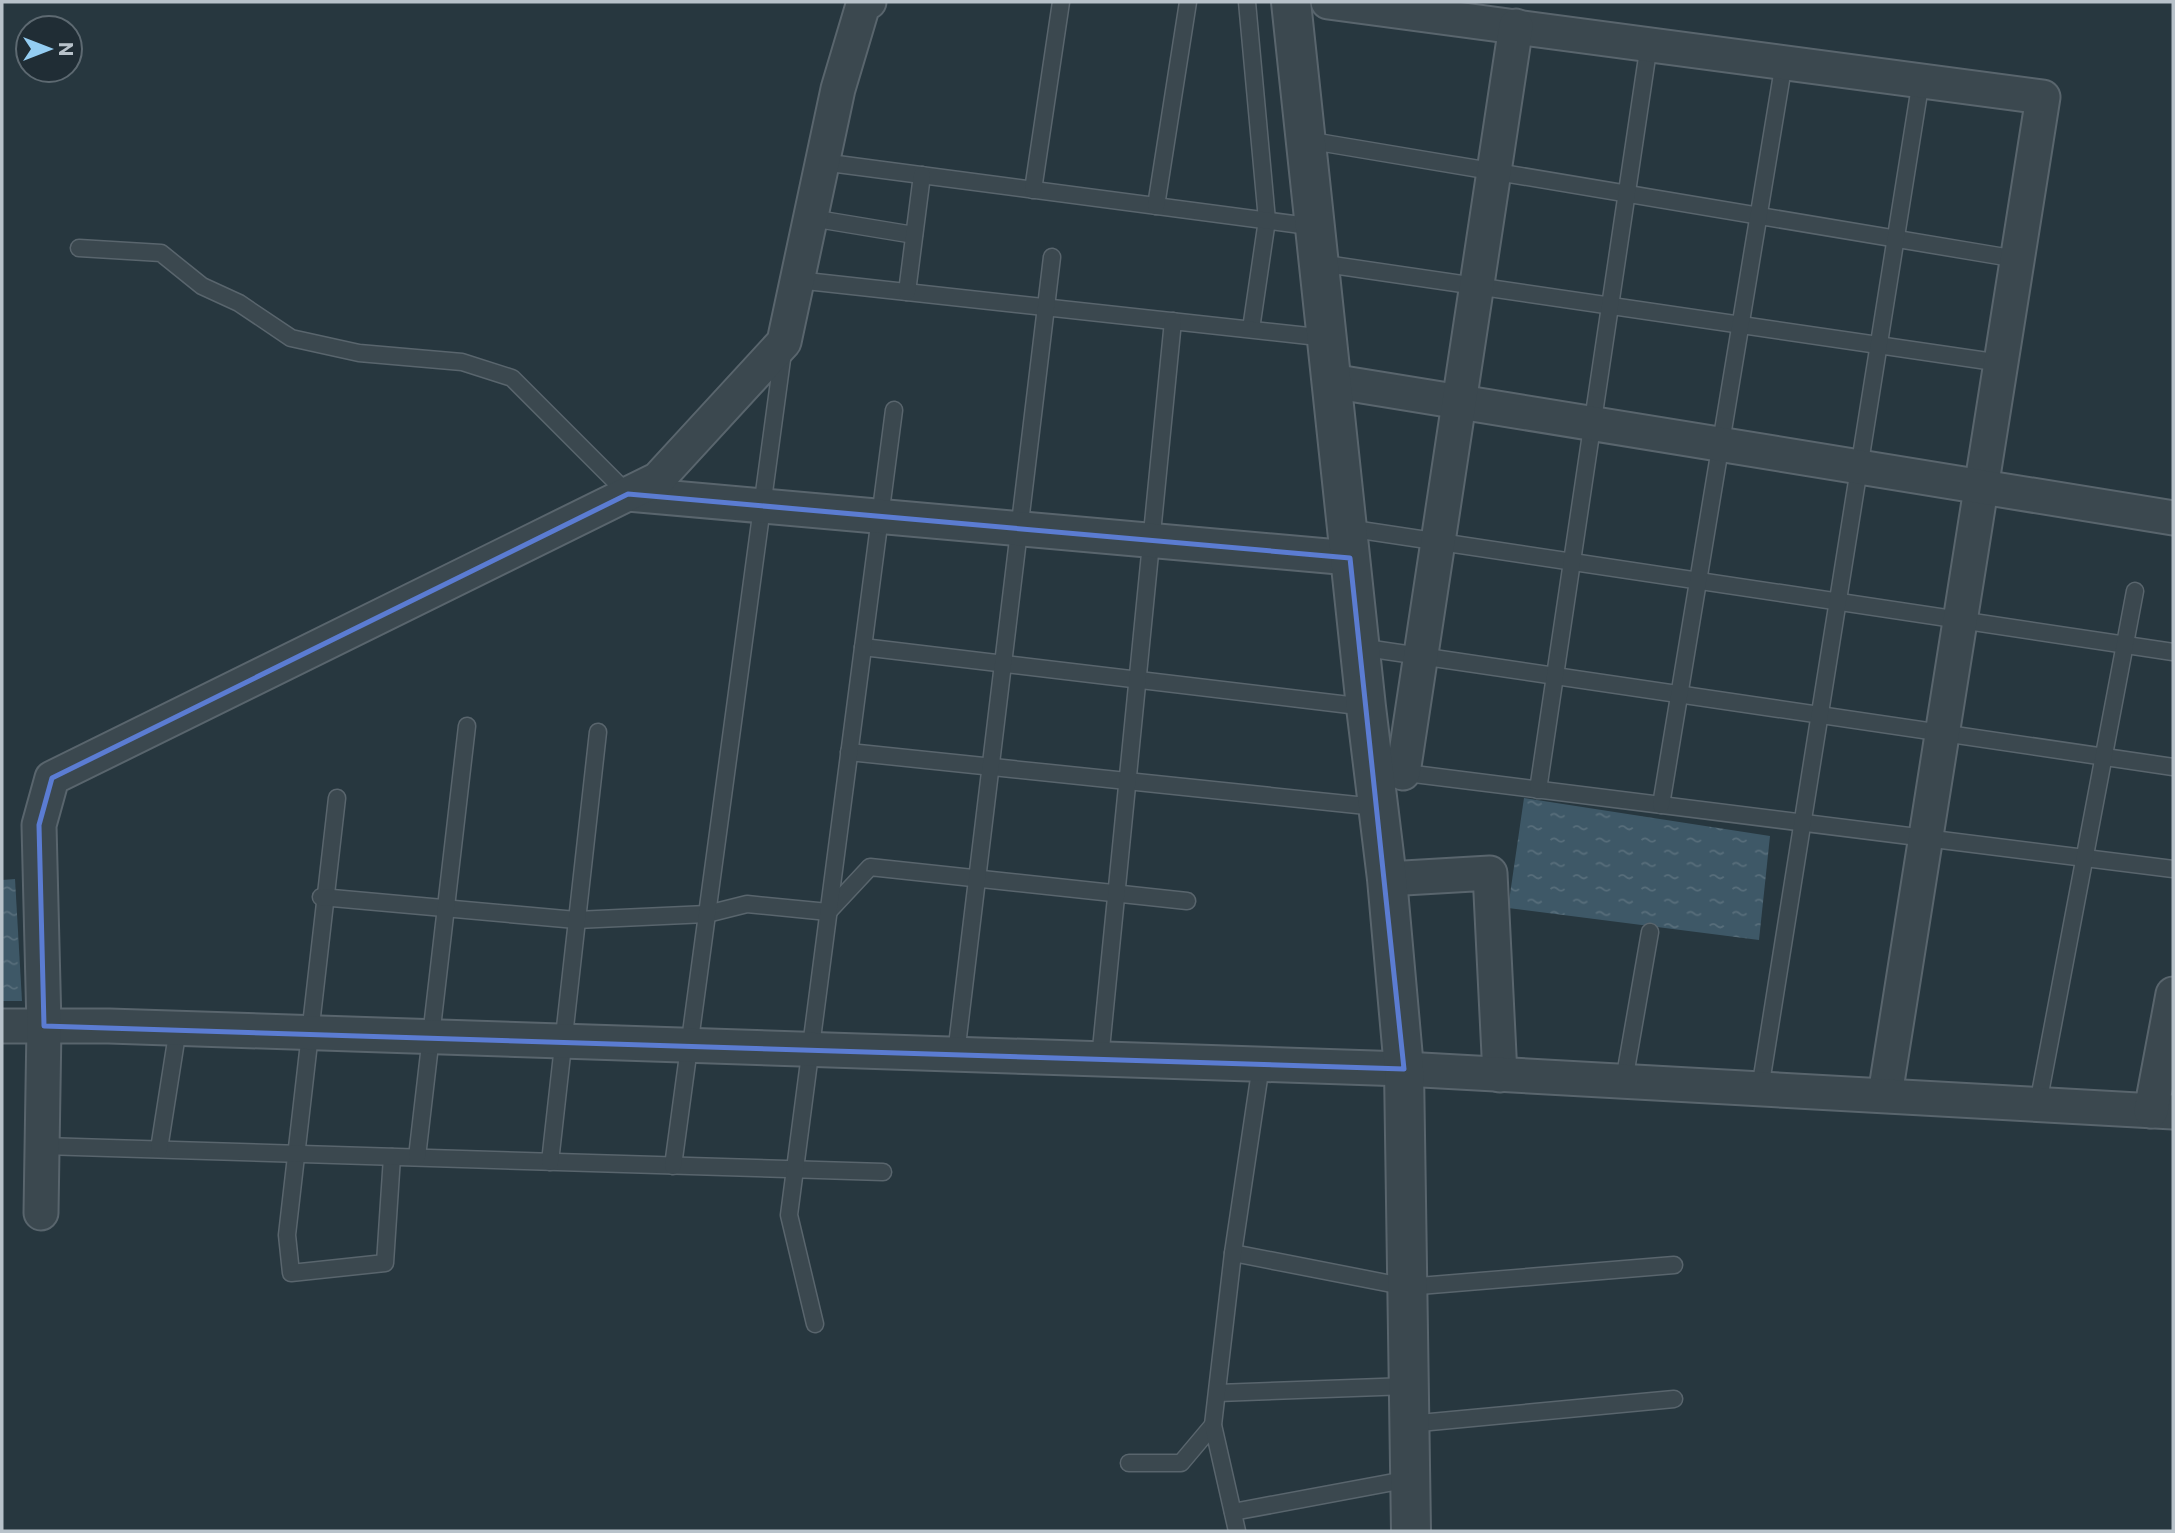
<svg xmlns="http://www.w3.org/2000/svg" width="2175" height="1533" font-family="Commissioner,sans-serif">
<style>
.water{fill:url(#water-ripples)}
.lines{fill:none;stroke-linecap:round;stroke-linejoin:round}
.service-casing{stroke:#59656d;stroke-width:19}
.minor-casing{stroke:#59656d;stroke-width:37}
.tertiary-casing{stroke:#59656d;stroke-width:42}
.service{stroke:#3b484f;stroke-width:16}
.minor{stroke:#3b484f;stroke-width:33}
.tertiary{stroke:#3b484f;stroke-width:38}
.marked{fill:none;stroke:#5b7cd2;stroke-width:5;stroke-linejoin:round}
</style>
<defs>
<pattern id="water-ripples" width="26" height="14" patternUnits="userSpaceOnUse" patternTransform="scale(1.75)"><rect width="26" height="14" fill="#3e5867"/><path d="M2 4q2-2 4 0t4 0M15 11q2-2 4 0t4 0" fill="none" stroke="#586e7b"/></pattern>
</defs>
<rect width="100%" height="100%" fill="#27373f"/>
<g class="water">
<polygon points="1524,798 1770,836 1759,940 1508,908"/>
<polygon points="15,879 22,1001 2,1001 2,880"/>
</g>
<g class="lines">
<g class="service-casing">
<g id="service">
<polyline points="1247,2 1267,220 1251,329"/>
<polyline points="1306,140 2017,259"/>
<polyline points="822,162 1316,227"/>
<polyline points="1033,190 1061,2"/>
<polyline points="1156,206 1188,2"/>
<polyline points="811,218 914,235"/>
<polyline points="79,248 161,253 202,286 239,303 291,338 359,353 462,362 512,378 628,494"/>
<polyline points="1319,263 2001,363"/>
<polyline points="797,280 1327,338"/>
<polyline points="907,292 922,175"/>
<polyline points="1347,528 2173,652"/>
<polyline points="863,647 1366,707"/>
<polyline points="1359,647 2173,767"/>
<polyline points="849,752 1376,807"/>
<polyline points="1398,772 2173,869"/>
<polyline points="1538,790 1649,44"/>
<polyline points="337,798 287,1235 291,1273 385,1263 392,1157"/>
<polyline points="1661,805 1784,62"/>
<polyline points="321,897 576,920 707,914 747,904 828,912 870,867 1187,901"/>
<polyline points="956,1054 1052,257"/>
<polyline points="1100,1059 1173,321"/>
<polyline points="1624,1081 1650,932"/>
<polyline points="1760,1089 1921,80"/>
<polyline points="2038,1104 2135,591"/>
<polyline points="43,1146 883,1172"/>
<polyline points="159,1149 178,1028"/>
<polyline points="417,1157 467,726"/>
<polyline points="550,1162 598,732"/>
<polyline points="673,1166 783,352"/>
<polyline points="1233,1253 1407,1287 1674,1265"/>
<polyline points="815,1324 789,1215 894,410"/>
<polyline points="1218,1393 1408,1386"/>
<polyline points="1409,1424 1674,1399"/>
<polyline points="1129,1463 1181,1463 1213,1425"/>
<polyline points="1233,1512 1410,1479"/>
<polyline points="1237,1531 1213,1425 1233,1253 1261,1065"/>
</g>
</g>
<g class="minor-casing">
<g id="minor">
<polyline points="1328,2 2043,97 1885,1095"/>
<polyline points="1331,381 2173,518"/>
<polyline points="628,494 1350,558"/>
<polyline points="1403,773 1516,26"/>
<polyline points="1387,879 1490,873 1500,1075"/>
<polyline points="2,1026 109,1026 1404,1069 2173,1112"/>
<polyline points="2151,1111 2173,994"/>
<polyline points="41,1213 44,1026 39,825 52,778 658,479 784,342 838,89 863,5 869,2"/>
</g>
</g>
<g class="tertiary-casing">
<polyline id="tertiary" points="1291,2 1366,707 1387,879 1404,1069 1411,1531"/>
</g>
<use href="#service" class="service"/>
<use href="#minor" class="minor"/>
<use href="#tertiary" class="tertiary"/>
</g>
<path class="marked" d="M628,494L1350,558L1404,1069L44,1026L39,825L52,778Z"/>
<rect width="2175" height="1533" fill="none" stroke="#b8c2ca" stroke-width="7"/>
<g transform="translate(49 49) rotate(90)"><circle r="33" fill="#202d35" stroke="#5d6971" stroke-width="2"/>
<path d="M0-5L12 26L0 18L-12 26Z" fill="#94cdf2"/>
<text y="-10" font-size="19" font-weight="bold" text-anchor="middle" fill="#b8c2ca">N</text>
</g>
</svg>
